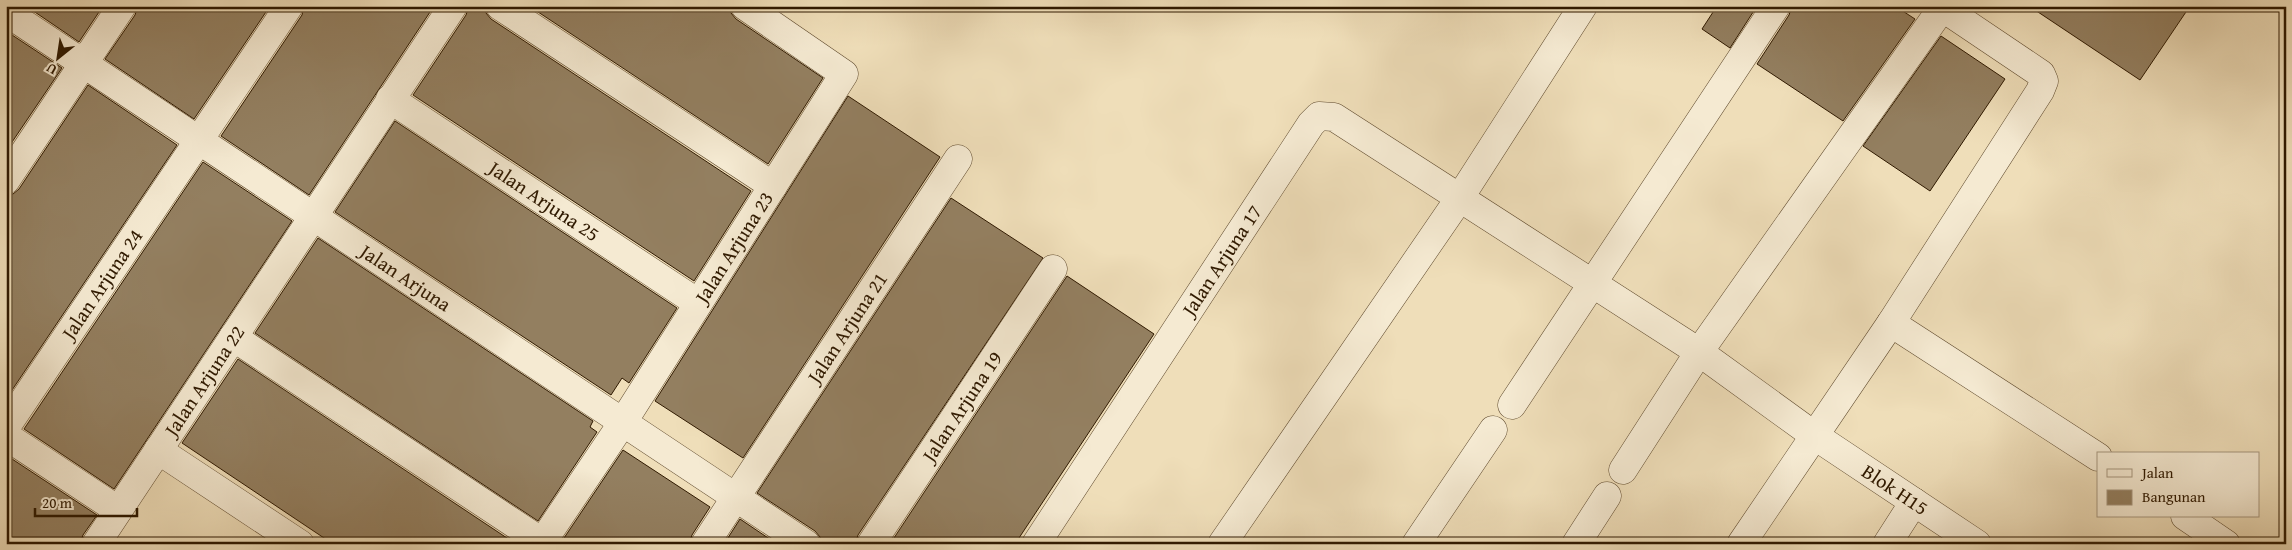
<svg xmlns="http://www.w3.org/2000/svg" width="2292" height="550" font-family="'Gentium Book Plus',serif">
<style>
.building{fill:#937f60;stroke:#2f1900}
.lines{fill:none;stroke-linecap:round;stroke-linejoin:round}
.minor-casing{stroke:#5f4a2e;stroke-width:29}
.minor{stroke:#f5ead2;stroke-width:28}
.labels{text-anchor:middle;stroke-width:4;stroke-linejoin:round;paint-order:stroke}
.street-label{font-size:20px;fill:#2f1900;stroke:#f5ead2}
</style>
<rect width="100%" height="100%" fill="#efdeb9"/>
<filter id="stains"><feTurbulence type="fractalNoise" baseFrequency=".004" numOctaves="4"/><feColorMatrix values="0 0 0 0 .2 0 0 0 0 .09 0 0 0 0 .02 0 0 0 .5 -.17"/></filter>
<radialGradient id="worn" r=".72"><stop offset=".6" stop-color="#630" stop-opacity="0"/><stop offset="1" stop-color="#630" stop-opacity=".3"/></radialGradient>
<g class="building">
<polygon points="26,6 103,6 79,42"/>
<polygon points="138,6 270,6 194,119 105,59 135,15"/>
<polygon points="304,6 434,6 309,195 221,136 302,15"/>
<polygon points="469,6 485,6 486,13 491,19 751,191 694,281 413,95 466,15"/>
<polygon points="529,6 730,6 731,13 736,19 823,78 768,164"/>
<polygon points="1717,6 1757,6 1730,48 1702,29"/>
<polygon points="1792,6 1895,6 1915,19 1843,121 1757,64 1789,15"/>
<polygon points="2029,6 2190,6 2140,80"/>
<polygon points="6,31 62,68 6,151"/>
<polygon points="1941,36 2005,79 1930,191 1863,146"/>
<polygon points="88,85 177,145 6,399 6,195 13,194 19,189"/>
<polygon points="848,96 940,157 743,458 655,401"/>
<polygon points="395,121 677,308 629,383 622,378 611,395 335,212"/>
<polygon points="203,162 292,221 114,489 24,429"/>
<polygon points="951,198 1043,258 858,535 855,544 821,544 820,537 815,531 757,493"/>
<polygon points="318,238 593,421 590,427 597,432 538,521 255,333"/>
<polygon points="1067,276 1154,334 1015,544 890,544"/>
<polygon points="238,359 516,544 333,544 182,443"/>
<polygon points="623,450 710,507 692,535 689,544 560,544"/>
<polygon points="6,455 97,515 83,535 80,544 6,544"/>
<polygon points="740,519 777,544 724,544"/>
</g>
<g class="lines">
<g class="minor-casing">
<g id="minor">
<polyline points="500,6 773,186"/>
<path id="s1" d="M6,12L806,544"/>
<path id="s2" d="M390,99L698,303"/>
<polyline points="6,180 122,6"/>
<polyline points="1891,323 2098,457"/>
<polyline points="233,337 542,542"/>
<polyline points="1512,405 1776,6"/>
<path id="s3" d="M6,427L289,6"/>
<polyline points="6,436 118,510"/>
<polyline points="158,450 300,544"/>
<polyline points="1623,470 1699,352 1942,8"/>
<polyline points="2185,516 2226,544"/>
<path id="s4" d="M96,544L453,6"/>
<path id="s5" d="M541,544L623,422L844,74L745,6"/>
<path id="s6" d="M705,544L958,159"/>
<path id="s7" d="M871,544L1053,269"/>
<path id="s8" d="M1036,544L1311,124L1319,116L1334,117L1699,352L1815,436L1977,544"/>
<polyline points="1222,544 1459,199 1583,6"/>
<polyline points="1416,544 1493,430"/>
<polyline points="1576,544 1607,496"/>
<polyline points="1741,544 1891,323 2040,91 2044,81 2041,74 1940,6"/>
<polyline points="1887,544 1914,502"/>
</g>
</g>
<use href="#minor" class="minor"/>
</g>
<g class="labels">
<g class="street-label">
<text dy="7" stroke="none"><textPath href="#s2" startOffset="185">Jalan Arjuna 25</textPath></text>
<text dy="7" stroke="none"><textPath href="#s5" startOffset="354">Jalan Arjuna 23</textPath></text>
<text dy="7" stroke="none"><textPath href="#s8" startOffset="339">Jalan Arjuna 17</textPath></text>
<text dy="7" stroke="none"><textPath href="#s1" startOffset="480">Jalan Arjuna</textPath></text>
<text dy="7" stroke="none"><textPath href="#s3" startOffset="172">Jalan Arjuna 24</textPath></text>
<text dy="7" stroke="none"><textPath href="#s6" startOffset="259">Jalan Arjuna 21</textPath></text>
<text dy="7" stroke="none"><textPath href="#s4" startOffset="196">Jalan Arjuna 22</textPath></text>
<text dy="7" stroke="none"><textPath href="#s7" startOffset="165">Jalan Arjuna 19</textPath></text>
<text dy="7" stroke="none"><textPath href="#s8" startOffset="1202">Blok H15</textPath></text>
</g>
</g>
<rect width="2292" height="550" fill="none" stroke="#efdeb9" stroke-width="25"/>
<rect x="8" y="8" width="2277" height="535" fill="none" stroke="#2f1900" stroke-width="2.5"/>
<rect x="12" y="12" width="2267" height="525" fill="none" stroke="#2f1900"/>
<rect x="2097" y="452" width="162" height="65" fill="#f5ead2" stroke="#a6967e"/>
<rect x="2107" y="469" width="25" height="8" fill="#f5ead2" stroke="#a6967e"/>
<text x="2142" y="478" font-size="15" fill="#2f1900">Jalan</text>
<rect x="2107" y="490" width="25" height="15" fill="#937f60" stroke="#a6967e"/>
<text x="2142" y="502" font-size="15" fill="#2f1900">Bangunan</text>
<g transform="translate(58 58) rotate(210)" stroke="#f5ead2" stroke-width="4" paint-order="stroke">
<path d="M0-4L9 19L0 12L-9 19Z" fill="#2f1900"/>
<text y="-8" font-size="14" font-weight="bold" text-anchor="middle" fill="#2f1900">U</text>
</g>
<path d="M35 508v8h102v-8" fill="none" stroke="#2f1900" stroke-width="2.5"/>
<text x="42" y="508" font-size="15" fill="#2f1900" stroke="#f5ead2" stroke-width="4" paint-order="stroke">20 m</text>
<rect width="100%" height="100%" filter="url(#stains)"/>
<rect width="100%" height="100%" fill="url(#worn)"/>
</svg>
